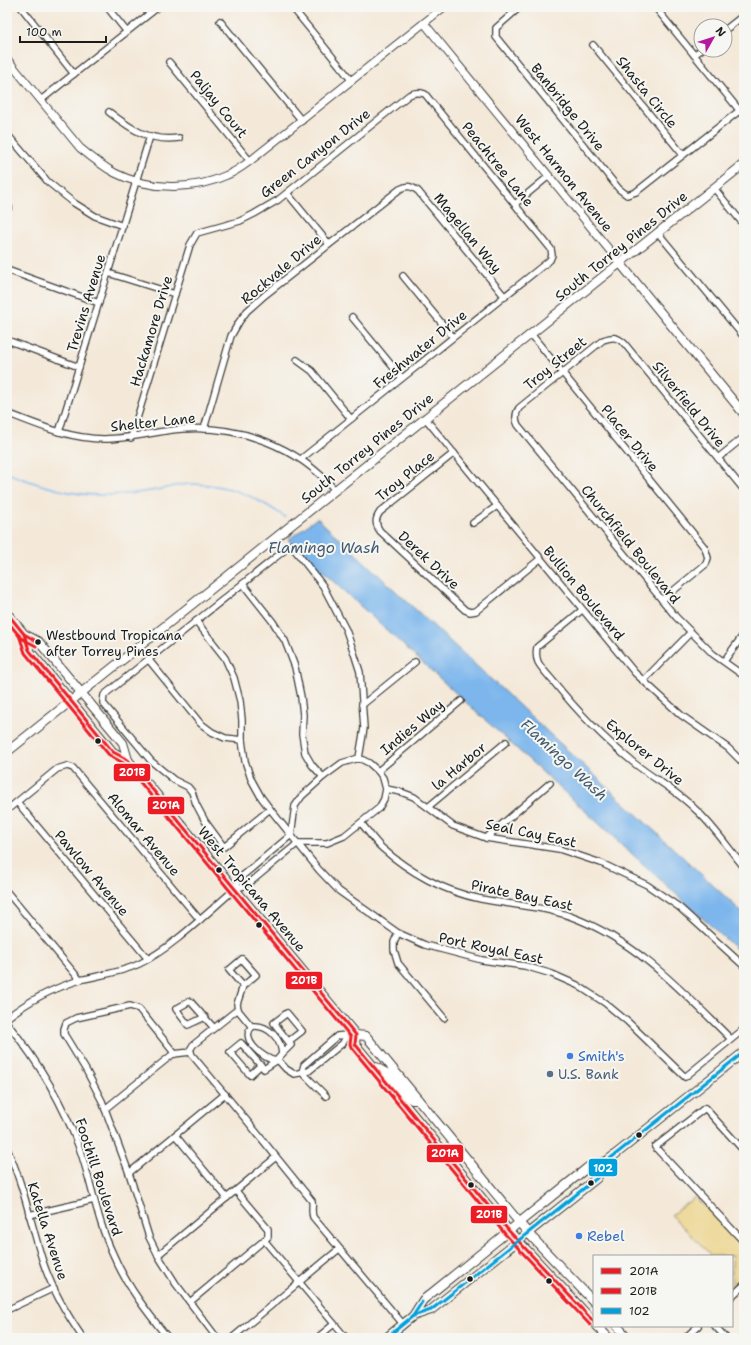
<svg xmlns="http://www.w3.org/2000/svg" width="751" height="1345" font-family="'Shantell Sans',sans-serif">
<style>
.sand{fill:#eeda9e;stroke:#857b5d}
.water{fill:#7bb6ec;stroke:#4c6984}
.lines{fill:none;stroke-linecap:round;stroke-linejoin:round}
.stream{stroke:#7bb6ec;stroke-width:1.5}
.minor-casing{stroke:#3c3b38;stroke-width:8}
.tertiary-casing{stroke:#3c3b38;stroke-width:9}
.secondary-casing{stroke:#3c3b38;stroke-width:10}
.primary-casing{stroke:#3c3b38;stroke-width:10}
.minor{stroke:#fff;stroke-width:5.5}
.tertiary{stroke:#fff;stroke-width:7}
.secondary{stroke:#fff;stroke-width:8}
.primary{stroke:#fff;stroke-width:8}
.bus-1-casing{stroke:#f6f6f2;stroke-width:6}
.bus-2-casing{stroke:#f6f6f2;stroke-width:6}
.bus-3-casing{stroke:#f6f6f2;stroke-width:6}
.bus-1{stroke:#ed1b24;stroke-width:3}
.bus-2{stroke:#ed1b24;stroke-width:3}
.bus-3{stroke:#00a0dc;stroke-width:3}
.bus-dot{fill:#1c1c1c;stroke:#f6f6f2;stroke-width:1.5}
.shop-dot{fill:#3f7fe0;stroke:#f6f6f2;stroke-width:1.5}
.service-dot{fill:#5c6f8a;stroke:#f6f6f2;stroke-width:1.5}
.labels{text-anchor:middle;stroke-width:4;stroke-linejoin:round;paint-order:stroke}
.bus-label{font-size:13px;fill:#1c1c1c;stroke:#f6f6f2;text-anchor:start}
.street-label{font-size:14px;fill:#1c1c1c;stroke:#f6f6f2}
.shop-label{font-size:14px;fill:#366cbe;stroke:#f6f6f2;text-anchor:start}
.service-label{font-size:14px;fill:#4e5e75;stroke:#f6f6f2;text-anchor:start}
.water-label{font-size:15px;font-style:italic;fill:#425a6f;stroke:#f6f6f2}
.line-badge{stroke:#f6f6f2;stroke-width:1.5}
.badge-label{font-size:11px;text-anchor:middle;font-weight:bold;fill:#fff}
</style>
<rect width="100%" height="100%" fill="#f6f6f2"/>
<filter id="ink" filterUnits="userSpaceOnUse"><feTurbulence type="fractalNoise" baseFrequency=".025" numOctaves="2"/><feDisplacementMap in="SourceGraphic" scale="8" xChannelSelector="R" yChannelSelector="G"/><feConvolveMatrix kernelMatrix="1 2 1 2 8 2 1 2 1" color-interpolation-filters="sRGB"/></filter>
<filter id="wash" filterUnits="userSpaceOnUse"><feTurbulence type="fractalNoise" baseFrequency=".012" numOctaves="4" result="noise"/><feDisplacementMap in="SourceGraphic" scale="16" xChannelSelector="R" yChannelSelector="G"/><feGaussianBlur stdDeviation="0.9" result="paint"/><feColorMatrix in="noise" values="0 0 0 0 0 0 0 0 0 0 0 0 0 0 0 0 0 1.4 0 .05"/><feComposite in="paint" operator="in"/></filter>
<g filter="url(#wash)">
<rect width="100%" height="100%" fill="#f4e9d9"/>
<polygon class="sand" points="695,1197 738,1240 744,1249 744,1277 732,1288 732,1256 709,1256 710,1254 671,1215"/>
<polygon class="water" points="317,518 744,914 744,956 288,540"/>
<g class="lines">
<path class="stream" d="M7,473C35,484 68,495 98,495C115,495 133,494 150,491C164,489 178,484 192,484C229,484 255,496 285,517"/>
</g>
</g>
<g filter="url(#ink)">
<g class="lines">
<g class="minor-casing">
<g id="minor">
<polyline points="21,7 74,74"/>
<polyline points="107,7 127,32"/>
<polyline points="292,7 352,81"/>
<polyline points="520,7 496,28 496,37 619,189 627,195 636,192 744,107"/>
<polyline points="655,7 744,116"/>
<polyline points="220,21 302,121"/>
<polyline points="725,30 744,15"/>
<polyline points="593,45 683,155"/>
<polyline points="694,55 701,50"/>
<polyline points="169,62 250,161"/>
<polyline points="41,100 158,7"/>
<path d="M109,112C131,129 149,142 179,138"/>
<polyline points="7,134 48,182 74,203 95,216 123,226"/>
<polyline points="714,188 744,225"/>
<polyline points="287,193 329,244"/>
<polyline points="515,204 549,176"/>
<polyline points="7,208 9,207"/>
<polyline points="658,233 744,337"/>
<polyline points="7,270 99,303"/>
<polyline points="108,273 175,294"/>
<polyline points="403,276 453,337"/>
<polyline points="352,317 402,378"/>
<polyline points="531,334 705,548 708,558 706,564 662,600"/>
<polyline points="7,340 79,367"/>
<polyline points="297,360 312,371 351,419"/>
<path d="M7,413C38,425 70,439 104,439C130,439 156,431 182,429C240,425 297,446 335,490"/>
<polyline points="425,418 635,673 681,715 728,748 744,764"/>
<path d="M204,429L231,336L239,322L247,311L265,295L400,189C408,185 411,186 418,191L505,297"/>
<polyline points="59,432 150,136"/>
<path d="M131,438L190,245L197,233L240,221L254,214L278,200L409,95C415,92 419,92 425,94L551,249L552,255L550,260L301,459"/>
<path d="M454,453L380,512C375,519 375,524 380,531L465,610L470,612L476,611L540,559"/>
<polyline points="718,458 744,437"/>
<path d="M744,490L624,343C616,336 612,337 603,340L519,408C515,414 515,419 518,425L676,617L713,654L744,676"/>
<polyline points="473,523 497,506"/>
<polyline points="243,584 273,622 285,641 295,667 301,697 303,715 302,734 305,753 312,765 323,777"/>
<path d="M582,610L537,647C536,652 536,657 538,662C541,668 548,675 553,681C577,711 604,739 634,763C654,779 677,791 695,809C714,826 728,848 744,867"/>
<polyline points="196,621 225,658 234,678 240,701 242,720 242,740 245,761 251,779 261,797 270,809 319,870 339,891 398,933 425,945 482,960 525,966 552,974 577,985 605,1003 628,1022 685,1077 744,1029"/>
<polyline points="148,659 200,723 212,732 225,738 242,740"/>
<polyline points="724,661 744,634"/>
<polyline points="643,681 690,633"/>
<polyline points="362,705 415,662"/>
<polyline points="378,771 461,701"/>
<polyline points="386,789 401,792 414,797 453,826 486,838 559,849 601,863 647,885 679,907 744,966"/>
<polyline points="17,802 148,959"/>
<polyline points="428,807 506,742"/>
<polyline points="270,809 224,847 205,821 196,804 192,792 188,787 174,780 151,761 103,703 104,695 291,545 323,586 346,630 354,653 360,672 364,728 359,758"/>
<polyline points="7,810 57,769 67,766 73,768 200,920"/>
<path d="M361,823C368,831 374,841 382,848C409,872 445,892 481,899C511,905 543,906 572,917C637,941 683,992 731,1039"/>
<polyline points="486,838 550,783"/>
<polyline points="7,892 80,980"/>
<polyline points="398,933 394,942 394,950 398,963 444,1018"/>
<polyline points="243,986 229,970 242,959 256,975 243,986 237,1004 238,1010 252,1027"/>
<path d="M238,1009L193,1045L190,1050L192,1055L248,1122L312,1201C313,1206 311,1211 313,1217L403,1324"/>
<path d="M205,1017L188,1025L176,1009L190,1001C198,1010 206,1019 214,1028"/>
<path d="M7,1018C28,1001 54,988 80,980C100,975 120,973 139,964C172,948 207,913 235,889L247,885L298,843H327L344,836L379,808L384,799L386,789L383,778L378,771L369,763L359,758L342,763L323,777L302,796L295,806L291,835L240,878L235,889"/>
<path d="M7,1023C38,1061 63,1103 80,1150C92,1184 97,1221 113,1254C126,1285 147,1312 168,1338"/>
<path d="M253,1026C269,1025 281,1039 282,1054L276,1061C263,1059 238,1038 253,1026Z"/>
<polyline points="175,1054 139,1009 130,1006 76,1018 66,1023 64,1029 64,1034 86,1070 102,1101 129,1173 149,1237 159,1257 176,1284 217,1338"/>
<polyline points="282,1054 291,1045 274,1023 287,1013 302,1031 289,1041"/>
<polyline points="278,1060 286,1069 294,1074 309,1071 343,1043 347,1035 352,1031"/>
<polyline points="261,1065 250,1075 230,1052 241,1043 264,1069 276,1061"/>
<polyline points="302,1072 304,1065 337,1036 347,1035"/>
<polyline points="302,1072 326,1096"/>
<polyline points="105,1109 173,1054 191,1052"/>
<polyline points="175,1135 227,1198"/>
<path d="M7,1149C24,1185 31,1225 43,1262C52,1289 67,1315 83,1338"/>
<polyline points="744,1151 705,1108 655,1147 744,1242"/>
<polyline points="129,1173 225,1094"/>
<polyline points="29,1215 94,1200"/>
<polyline points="264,1240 346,1338"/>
<polyline points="158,1255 276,1157"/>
<polyline points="732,1296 744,1285"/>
<polyline points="190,1302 268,1237 268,1229 236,1191"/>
<polyline points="7,1310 54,1288"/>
<polyline points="715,1326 726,1338"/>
<polyline points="232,1338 339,1249"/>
<polyline points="317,1338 334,1324"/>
<polyline points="685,1338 698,1326"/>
</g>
</g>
<g class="tertiary-casing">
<g id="tertiary">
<polyline points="424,23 620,263"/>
<path d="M7,59L80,148C91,157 102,166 115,173C148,190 193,191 227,175C235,172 243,166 250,161L444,7"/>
</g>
</g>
<g class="secondary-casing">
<g id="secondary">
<polyline points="620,263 744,414"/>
<polyline points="7,752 744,164"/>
</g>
</g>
<g class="primary-casing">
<g id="primary">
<polyline points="7,613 24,634 39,642 123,743 128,760"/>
<polyline points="24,634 29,650 113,752 128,760 356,1035 355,1044 509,1231 594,1322"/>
<polyline points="356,1035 366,1036 528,1233 594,1302"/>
<polyline points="376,1067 388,1074 409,1098 412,1100 418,1100"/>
<polyline points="413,1316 431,1310 597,1178 607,1161 744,1052"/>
<polyline points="597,1326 609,1338"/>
<polyline points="617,1326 628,1338"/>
<polyline points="386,1338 413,1316 423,1300 582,1172 588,1167 607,1161"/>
</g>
</g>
<use href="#minor" class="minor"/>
<use href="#tertiary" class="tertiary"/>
<use href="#secondary" class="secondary"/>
<use href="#primary" class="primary"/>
<g class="bus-1-casing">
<g id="bus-1">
<polyline points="7,613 24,634 38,642"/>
<polyline points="24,634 29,650 113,752 128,760 356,1035 355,1044 509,1231 594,1322"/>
</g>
</g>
<g class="bus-2-casing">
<g id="bus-2">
<polyline points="7,621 21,638 36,646"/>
<polyline points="19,635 25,653 109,755 125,764 351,1037 350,1044 351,1047 505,1234 590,1325"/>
</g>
</g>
<g class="bus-3-casing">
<g id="bus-3">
<polyline points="413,1316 431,1310 597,1178 607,1161 744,1052"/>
<polyline points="386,1338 413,1316 422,1302"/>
</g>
</g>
<use href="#bus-1" class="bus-1"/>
<use href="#bus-2" class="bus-2"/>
<use href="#bus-3" class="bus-3"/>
</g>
</g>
<g class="bus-dot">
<circle cx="38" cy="642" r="3.5"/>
<circle cx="98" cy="741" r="3.5"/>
<circle cx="219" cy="870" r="3.5"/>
<circle cx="259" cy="925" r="3.5"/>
<circle cx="639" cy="1135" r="3.5"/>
<circle cx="591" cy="1183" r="3.5"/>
<circle cx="471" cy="1185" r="3.5"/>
<circle cx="470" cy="1279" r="3.5"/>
<circle cx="549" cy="1281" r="3.5"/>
</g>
<g class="shop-dot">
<circle cx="570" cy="1056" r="4"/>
<circle cx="579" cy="1236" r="4"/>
</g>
<circle class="service-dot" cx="550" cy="1074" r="4"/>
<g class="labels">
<g class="bus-label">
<text x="46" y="640">Westbound Tropicana<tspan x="46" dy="16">after Torrey Pines</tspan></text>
</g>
<g class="street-label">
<text transform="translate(647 92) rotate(51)" y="5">Shasta Circle</text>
<text transform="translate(219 104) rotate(51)" y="5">Paljay Court</text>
<text transform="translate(568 107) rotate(51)" y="5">Banbridge Drive</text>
<text transform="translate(315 153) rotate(-38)" y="5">Green Canyon Drive</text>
<text transform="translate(498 164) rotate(51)" y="5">Peachtree Lane</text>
<text transform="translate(564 173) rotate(51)" y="5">West Harmon Avenue</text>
<text transform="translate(468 233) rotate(51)" y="5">Magellan Way</text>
<text transform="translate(621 246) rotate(-39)" y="5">South Torrey Pines Drive</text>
<text transform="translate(281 269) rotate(-40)" y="5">Rockvale Drive</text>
<text transform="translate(86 303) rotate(-73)" y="5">Trevins Avenue</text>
<text transform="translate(151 331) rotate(-73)" y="5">Hackamore Drive</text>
<text transform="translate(420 349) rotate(-39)" y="5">Freshwater Drive</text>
<text transform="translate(555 363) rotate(-39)" y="5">Troy Street</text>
<text transform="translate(689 404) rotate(51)" y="5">Silverfield Drive</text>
<text transform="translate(153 422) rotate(-6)" y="5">Shelter Lane</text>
<text transform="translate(630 438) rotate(51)" y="5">Placer Drive</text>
<text transform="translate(367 448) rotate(-39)" y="5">South Torrey Pines Drive</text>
<text transform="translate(405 476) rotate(-39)" y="5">Troy Place</text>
<text transform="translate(631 544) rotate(51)" y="5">Churchfield Boulevard</text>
<text transform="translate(429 560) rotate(43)" y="5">Derek Drive</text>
<text transform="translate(584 593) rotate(50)" y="5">Bullion Boulevard</text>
<text transform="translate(412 727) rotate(-40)" y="5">Indies Way</text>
<text transform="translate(645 752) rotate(39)" y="5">Explorer Drive</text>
<text transform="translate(459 766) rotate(-40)" y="5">la Harbor</text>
<text transform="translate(531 833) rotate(12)" y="5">Seal Cay East</text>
<text transform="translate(144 834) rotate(50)" y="5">Alomar Avenue</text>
<text transform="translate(92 873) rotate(50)" y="5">Pawlow Avenue</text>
<text transform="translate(252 889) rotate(50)" y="5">West Tropicana Avenue</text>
<text transform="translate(522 895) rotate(12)" y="5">Pirate Bay East</text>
<text transform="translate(491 948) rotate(12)" y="5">Port Royal East</text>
<text transform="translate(99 1177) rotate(72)" y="5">Foothill Boulevard</text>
<text transform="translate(48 1231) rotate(72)" y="5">Katella Avenue</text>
</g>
<g class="shop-label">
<text x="578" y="1061">Smith's</text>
<text x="587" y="1241">Rebel</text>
</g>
<g class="service-label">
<text x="558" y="1079">U.S. Bank</text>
</g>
<g class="water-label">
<text x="324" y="553">Flamingo Wash</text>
<text transform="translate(564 760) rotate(43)" y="5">Flamingo Wash</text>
</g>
</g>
<g class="line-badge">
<rect x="113" y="763" width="38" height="19" rx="4" fill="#ed1b24"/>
<rect x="147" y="796" width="38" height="19" rx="4" fill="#ed1b24"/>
<rect x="285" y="971" width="38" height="19" rx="4" fill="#ed1b24"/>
<rect x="426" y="1144" width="38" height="19" rx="4" fill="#ed1b24"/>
<rect x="588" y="1158" width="30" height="19" rx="4" fill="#00a0dc"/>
<rect x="470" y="1205" width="38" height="19" rx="4" fill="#ed1b24"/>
</g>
<g class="badge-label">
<text x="132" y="776">201B</text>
<text x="166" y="809">201A</text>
<text x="304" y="984">201B</text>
<text x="445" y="1157">201A</text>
<text x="603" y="1172">102</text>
<text x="489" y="1218">201B</text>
</g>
<rect width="751" height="1345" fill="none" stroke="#f6f6f2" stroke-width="24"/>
<rect x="593" y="1255" width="140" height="72" fill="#f6f6f2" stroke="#9f9f9c"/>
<rect x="601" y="1268" width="20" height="6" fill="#ed1b24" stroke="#9f9f9c"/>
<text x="629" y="1275" font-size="12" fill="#1c1c1c">201A</text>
<rect x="601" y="1288" width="20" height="6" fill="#ed1b24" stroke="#9f9f9c"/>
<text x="629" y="1295" font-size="12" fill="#1c1c1c">201B</text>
<rect x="601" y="1308" width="20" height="6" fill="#00a0dc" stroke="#9f9f9c"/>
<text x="629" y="1315" font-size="12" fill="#1c1c1c">102</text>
<g transform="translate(713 38) rotate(51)"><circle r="19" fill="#f6f6f2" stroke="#9f9f9c"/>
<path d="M0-3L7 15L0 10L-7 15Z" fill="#b5179e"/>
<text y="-6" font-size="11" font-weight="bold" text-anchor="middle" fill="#1c1c1c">N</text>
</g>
<path d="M20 36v6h86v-6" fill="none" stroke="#1c1c1c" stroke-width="2"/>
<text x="26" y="36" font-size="12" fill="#1c1c1c" stroke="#f6f6f2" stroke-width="3" paint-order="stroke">100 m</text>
</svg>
